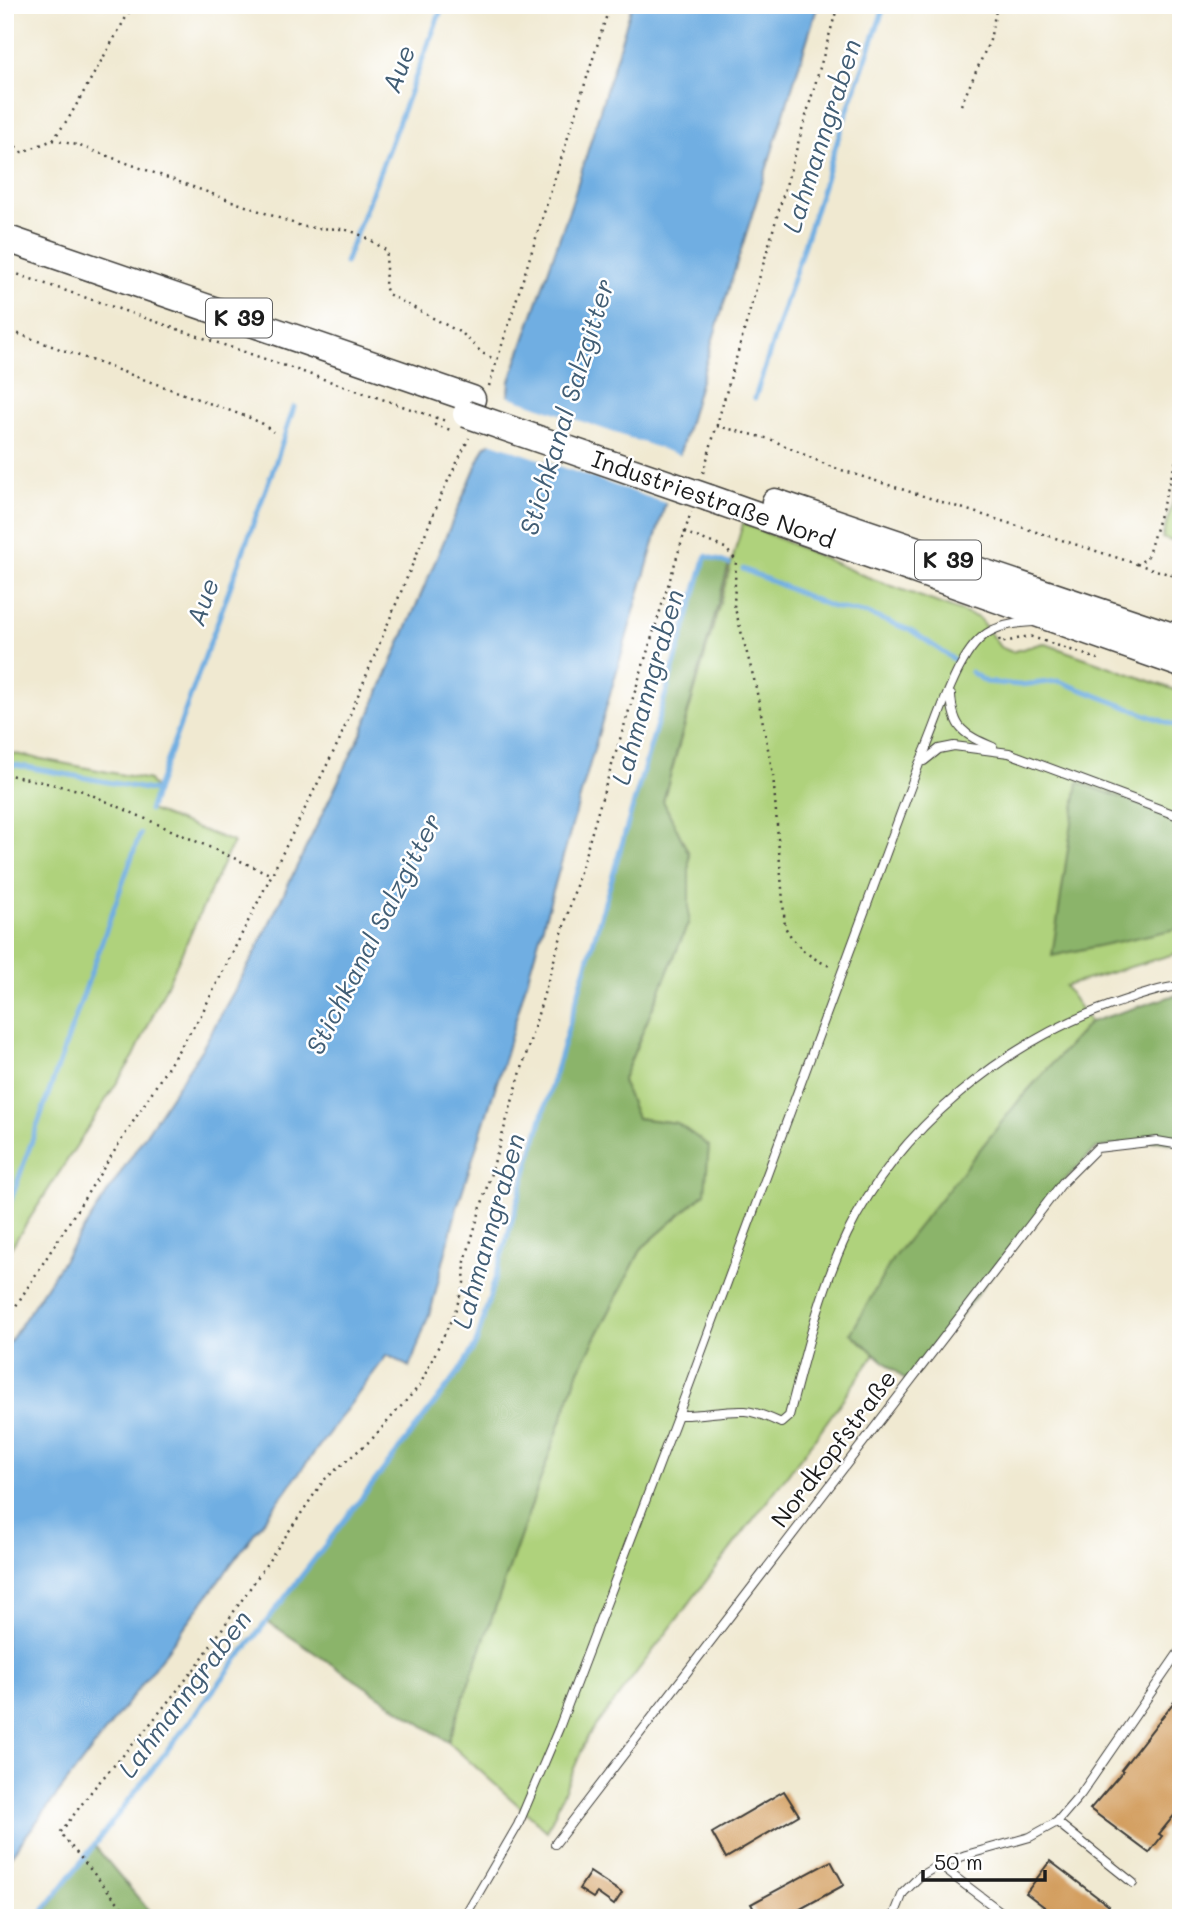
<svg xmlns="http://www.w3.org/2000/svg" width="1186" height="1923" font-family="Mali,sans-serif">
<style>
.green{fill:#afd27b;stroke:#66774c;stroke-width:2}
.forest{fill:#8bb46b;stroke:#546844;stroke-width:2}
.water{fill:#70aee2;stroke:#46657f;stroke-width:2}
.pier{fill:#f0e9d1}
.lines{fill:none;stroke-linecap:round;stroke-linejoin:round}
.stream{stroke:#70aee2;stroke-width:5}
.building{fill:#d39e5f}
.service-casing{stroke:#3c3b37;stroke-width:10}
.trunk-casing{stroke:#3c3b37;stroke-width:29}
.path{stroke:#3c3b37;stroke-width:2.5;stroke-dasharray:2 5;stroke-linecap:butt}
.service{stroke:#fff;stroke-width:8}
.trunk{stroke:#fff;stroke-width:26}
.trunk-bridge-casing{stroke:#3c3b37;stroke-width:29;stroke-linecap:butt}
.trunk-bridge{stroke:#fff;stroke-width:26}
.labels{text-anchor:middle;stroke-width:5;stroke-linejoin:round;paint-order:stroke}
.shield{fill:#fff;stroke:#606060;stroke-width:2}
.shield-label{font-size:23px;font-weight:bold;fill:#1c1c1c}
.street-label{font-size:24px;fill:#1c1c1c;stroke:#fff}
.water-label{font-size:26px;font-style:italic;fill:#425e75;stroke:#fff}
</style>
<rect width="100%" height="100%" fill="#fff"/>
<filter id="ink" filterUnits="userSpaceOnUse"><feTurbulence type="fractalNoise" baseFrequency=".0143" numOctaves="2"/><feDisplacementMap in="SourceGraphic" scale="14" xChannelSelector="R" yChannelSelector="G"/><feConvolveMatrix kernelMatrix="1 2 1 2 8 2 1 2 1" color-interpolation-filters="sRGB"/></filter>
<filter id="wash" filterUnits="userSpaceOnUse"><feTurbulence type="fractalNoise" baseFrequency=".00686" numOctaves="4" result="noise"/><feDisplacementMap in="SourceGraphic" scale="28" xChannelSelector="R" yChannelSelector="G"/><feGaussianBlur stdDeviation="1.57" result="paint"/><feColorMatrix in="noise" values="0 0 0 0 0 0 0 0 0 0 0 0 0 0 0 0 0 1.4 0 .05"/><feComposite in="paint" operator="in"/></filter>
<g filter="url(#wash)">
<rect width="100%" height="100%" fill="#f0e9d1"/>
<g class="green">
<polygon points="1181,475 1181,544 1162,538"/>
<polygon points="743,523 862,575 979,618 1000,647 1012,652 1043,643 1181,692 1181,819 1170,929 1181,928 1181,952 1065,986 1090,1022 1021,1098 851,1333 875,1354 813,1441 588,1736 547,1831 448,1742 579,1370 642,1248 705,1193 677,1123 636,1118 622,1081 689,921 689,854 663,801"/>
<polygon points="5,752 149,780 156,791 150,810 233,842 134,1056 5,1257"/>
</g>
<g class="forest">
<polygon points="706,556 729,564 663,801 689,854 689,921 622,1081 637,1118 677,1123 709,1146 705,1193 642,1248 579,1370 448,1742 267,1621 458,1373 476,1344"/>
<polygon points="1078,782 1181,819 1181,928 1052,956"/>
<polygon points="1181,995 1181,1145 1157,1141 1097,1148 1063,1182 909,1383 851,1333 893,1258 1021,1098 1090,1022 1172,996"/>
<polygon points="94,1845 155,1918 41,1918"/>
</g>
<polygon class="water" points="632,5 818,5 713,339 504,1060 457,1208 432,1306 410,1367 387,1355 148,1676 5,1863 5,1349 203,1047 253,957 361,734 477,464 485,447 490,443 509,394 510,381 573,199"/>
<polygon class="pier" points="505,395 682,456 668,504 487,441"/>
<g class="lines">
<g class="stream">
<polyline points="345,263 443,5"/>
<polyline points="755,398 843,123 885,5"/>
<polyline points="743,569 832,607 868,614 912,631 956,661"/>
<polyline points="971,672 986,682 1020,685 1059,681 1181,728"/>
<polyline points="5,763 156,791"/>
<polyline points="149,810 275,464 294,407"/>
<polyline points="5,1217 140,834"/>
<polyline points="38,1918 458,1373 476,1344 706,556 729,564"/>
</g>
</g>
<g id="blocks">
<g class="building">
<polygon points="1181,1693 1181,1807 1159,1834 1162,1836 1149,1853 1090,1809 1123,1771 1121,1770"/>
<polygon points="784,1791 799,1815 726,1858 712,1833"/>
<polygon points="831,1861 844,1885 784,1918 759,1918 751,1904"/>
<polygon points="1050,1861 1109,1906 1100,1918 1059,1918 1026,1893"/>
<polygon points="590,1872 622,1893 614,1905 597,1893 593,1898 579,1889"/>
</g>
</g>
</g>
<g filter="url(#ink)">
<use href="#blocks" fill-opacity="0" stroke="#3c3b37" stroke-width="2"/>
<g class="lines">
<g class="service-casing">
<g id="service">
<path d="M951,695C953,729 963,734 993,747"/>
<polyline points="924,761 939,749 954,746 1009,753 1181,817"/>
<path d="M678,1415C700,1416 723,1410 745,1411C758,1412 770,1418 781,1423L789,1416C805,1355 820,1291 847,1234C898,1129 1005,1042 1114,1004C1135,997 1159,988 1181,986"/>
<polyline points="1057,1822 1133,1883"/>
<polyline points="555,1844 1063,1182 1097,1148 1157,1141 1181,1145"/>
<polyline points="939,1865 1009,1918"/>
<path d="M464,1918L518,1825L559,1728L678,1415L919,764C937,729 956,648 991,631C1004,624 1020,623 1034,622"/>
<polyline points="893,1918 903,1893 920,1876 939,1865 966,1855 1030,1837 1057,1822 1081,1794 1181,1649"/>
</g>
</g>
<g class="trunk-casing">
<g id="trunk">
<polyline points="5,238 472,399"/>
<polyline points="709,498 1181,664"/>
<polyline points="775,502 1181,639"/>
</g>
</g>
<g class="path">
<polyline points="961,105 990,40 997,5"/>
<path d="M5,137L22,152L53,140L77,145L301,226C315,229 327,228 341,229C358,231 373,242 387,251L385,286L388,294L463,334L482,353L496,360"/>
<polyline points="53,140 70,116 133,5"/>
<polyline points="5,270 446,421"/>
<polyline points="5,329 250,418 263,424 273,432"/>
<polyline points="489,386 610,5"/>
<polyline points="436,417 435,425 451,430"/>
<polyline points="717,426 770,439 829,466 1137,564 1147,558 1150,548 1181,444"/>
<polyline points="703,473 838,5"/>
<path d="M684,532L725,548L736,560L734,605L755,683L773,774L785,927C797,948 810,958 832,967"/>
<polyline points="1137,564 1181,578"/>
<polyline points="999,639 1001,643 1029,636 1098,659"/>
<polyline points="5,774 83,791 272,875"/>
<polyline points="5,1323 201,1015 339,741 443,491 469,438"/>
<polyline points="131,1918 60,1833 94,1788 142,1734 196,1667 324,1480 372,1439 420,1385 455,1312 464,1283 465,1261 607,781 691,512"/>
</g>
<use href="#service" class="service"/>
<use href="#trunk" class="trunk"/>
<g class="trunk-bridge-casing">
<polyline id="trunk-bridge" points="466,414 709,498"/>
</g>
<use href="#trunk-bridge" class="trunk-bridge"/>
</g>
</g>
<g class="labels">
<g class="shield">
<rect x="206" y="298.5" width="66" height="39" rx="5"/>
<rect x="915" y="540.5" width="66" height="39" rx="5"/>
</g>
<g class="shield-label">
<text x="239" y="326">K 39</text>
<text x="948" y="568">K 39</text>
</g>
<g class="street-label">
<text transform="translate(713 500) rotate(19)" y="8">Industriestraße Nord</text>
<text transform="translate(834 1449) rotate(-53)" y="8">Nordkopfstraße</text>
</g>
<g class="water-label">
<text transform="translate(399 69) rotate(-69)" y="9">Aue</text>
<text transform="translate(822 136) rotate(-72)" y="9">Lahmanngraben</text>
<text transform="translate(567 407) rotate(-73)" y="9">Stichkanal Salzgitter</text>
<text transform="translate(203 602) rotate(-70)" y="9">Aue</text>
<text transform="translate(648 687) rotate(-74)" y="9">Lahmanngraben</text>
<text transform="translate(374 934) rotate(-63)" y="9">Stichkanal Salzgitter</text>
<text transform="translate(489 1231) rotate(-74)" y="9">Lahmanngraben</text>
<text transform="translate(185 1694) rotate(-53)" y="9">Lahmanngraben</text>
</g>
</g>
<rect width="1186" height="1923" fill="none" stroke="#fff" stroke-width="28"/>
<path d="M923 1870v10h122v-10" fill="none" stroke="#1c1c1c" stroke-width="3.5"/>
<text x="934" y="1870" font-size="21" fill="#1c1c1c" stroke="#ffffff" stroke-width="5" paint-order="stroke">50 m</text>
</svg>
